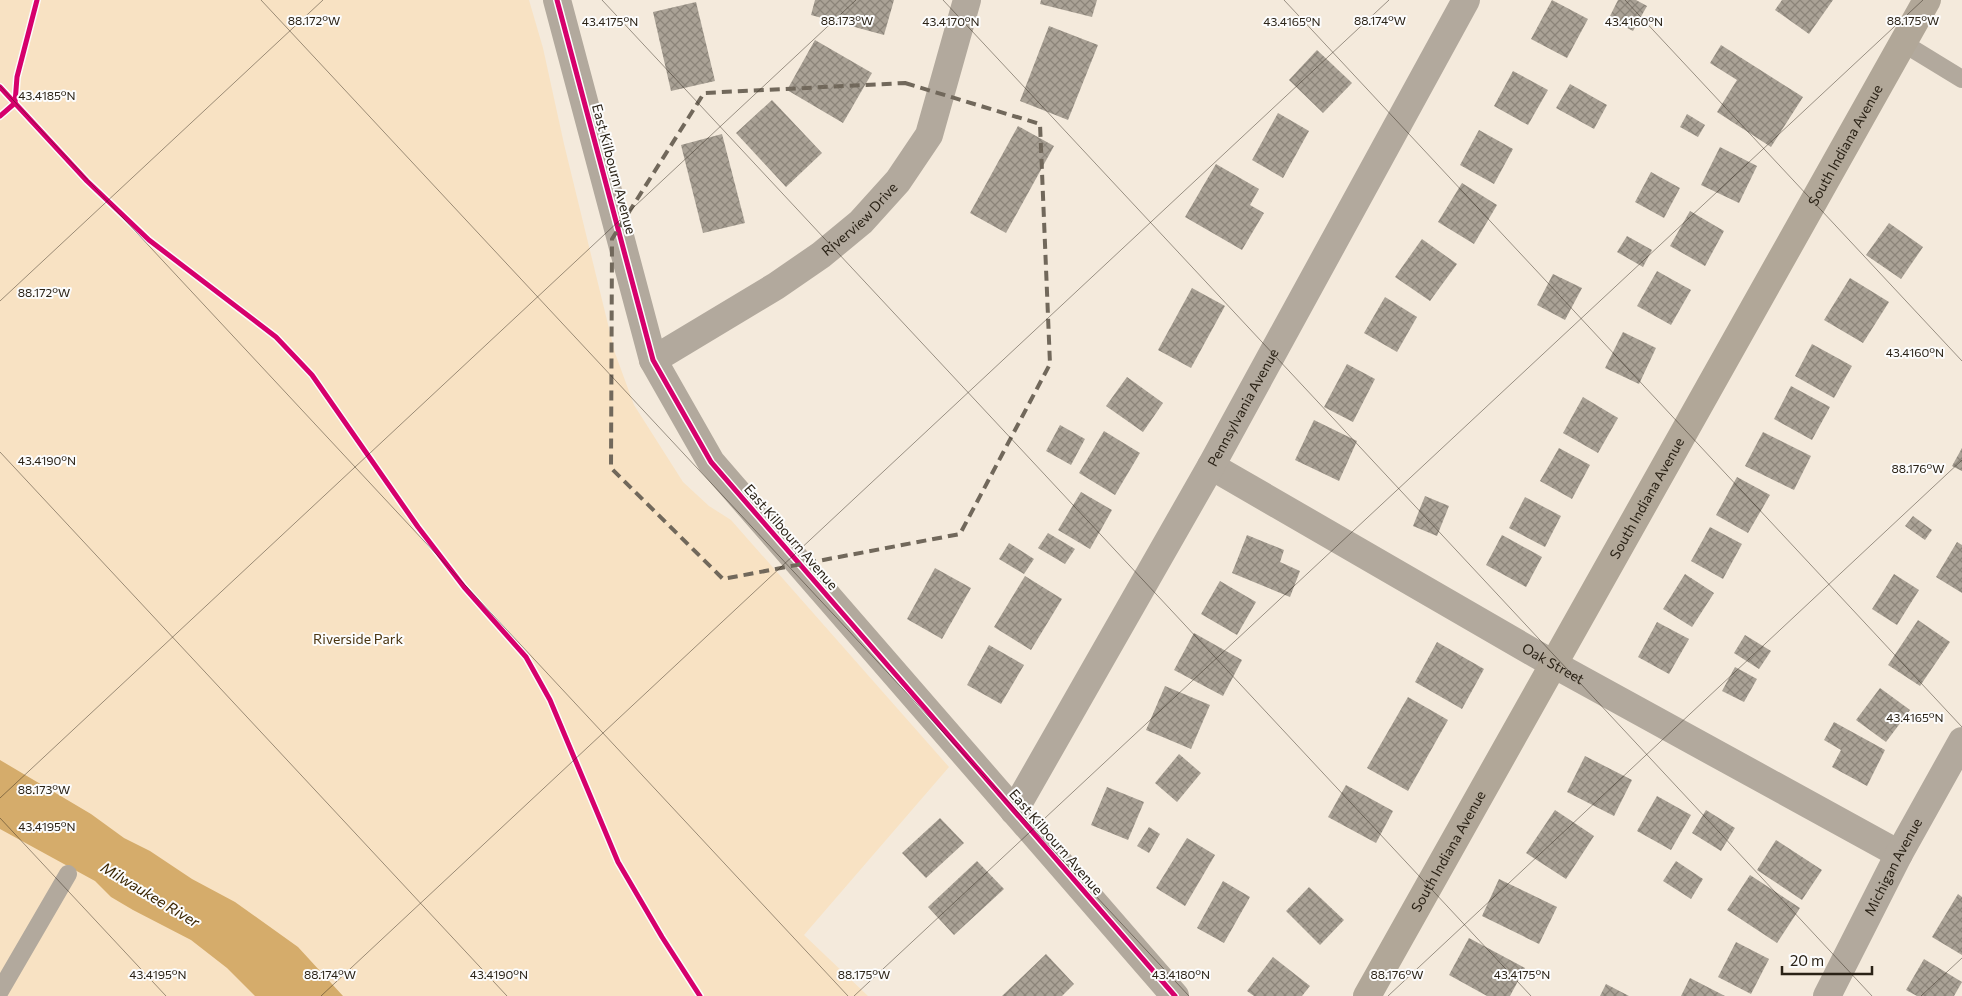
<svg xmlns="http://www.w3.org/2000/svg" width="1962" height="996" font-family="Commissioner,sans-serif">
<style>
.park{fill:#f8e2c3}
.water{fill:#d5ac6b}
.building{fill:url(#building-cross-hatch)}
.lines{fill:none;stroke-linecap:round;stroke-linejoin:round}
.lane{stroke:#b2a99d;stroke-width:18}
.street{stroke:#b2a99d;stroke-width:28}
.secondary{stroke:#b1a798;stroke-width:28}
.cycleway-casing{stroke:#fcfcfc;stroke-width:8}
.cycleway{stroke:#d6006c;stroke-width:5}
.marked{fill:none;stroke:#71685b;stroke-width:4;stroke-dasharray:10 6;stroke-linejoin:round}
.ticks{fill:none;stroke:#2a2216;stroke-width:1;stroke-opacity:0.45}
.labels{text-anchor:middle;stroke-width:4;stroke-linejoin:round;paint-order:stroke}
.street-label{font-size:14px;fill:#2a2216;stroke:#fcfcfc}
.park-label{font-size:14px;fill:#4b3510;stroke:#fcfcfc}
.water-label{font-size:15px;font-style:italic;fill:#3a2500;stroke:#fcfcfc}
.ticks-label{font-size:12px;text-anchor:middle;fill:#2a2216;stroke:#fcfcfc;stroke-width:4;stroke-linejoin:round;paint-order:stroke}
</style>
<defs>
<pattern id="building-cross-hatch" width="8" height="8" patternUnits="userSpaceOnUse" patternTransform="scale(1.25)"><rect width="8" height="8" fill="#aaa296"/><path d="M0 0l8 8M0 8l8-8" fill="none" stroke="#8b8479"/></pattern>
</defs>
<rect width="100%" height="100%" fill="#f4eadc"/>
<polygon class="park" points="0,0 529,0 543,48 564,144 615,353 634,405 683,482 709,506 731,520 949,767 804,935 868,996 0,996"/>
<polygon class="water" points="0,760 91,814 124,838 150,851 192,879 235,902 298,947 343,996 255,996 227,968 191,940 133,910 111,897 95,881 0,829"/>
<g class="building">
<polygon points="815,0 894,0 884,35 811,15"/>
<polygon points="1041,0 1097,0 1092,17 1040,4"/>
<polygon points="1552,0 1588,19 1567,58 1531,39"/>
<polygon points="1618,0 1636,0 1647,6 1633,31 1609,18"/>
<polygon points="1782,0 1833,0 1809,34 1775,10"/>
<polygon points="696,2 715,81 671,91 653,12"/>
<polygon points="1049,26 1098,45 1068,120 1020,101"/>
<polygon points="815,40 872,73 843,123 787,90"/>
<polygon points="1721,45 1803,97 1771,147 1717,112 1737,80 1710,63"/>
<polygon points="1317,50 1352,83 1323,113 1289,80"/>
<polygon points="1513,71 1548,90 1528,125 1494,106"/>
<polygon points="1570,84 1607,105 1594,129 1556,108"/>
<polygon points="772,100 822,153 786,187 736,133"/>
<polygon points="1278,113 1309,131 1283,178 1252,160"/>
<polygon points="1687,114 1705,125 1698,137 1680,127"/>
<polygon points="1018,126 1054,146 1006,233 970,213"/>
<polygon points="1479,130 1513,149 1494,184 1460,165"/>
<polygon points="722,134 745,223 703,233 681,145"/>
<polygon points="1720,147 1757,166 1739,203 1701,185"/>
<polygon points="1216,164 1259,189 1250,205 1264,213 1242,250 1185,217"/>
<polygon points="1651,172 1680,188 1664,218 1635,202"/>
<polygon points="1462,183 1497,205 1474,244 1438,222"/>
<polygon points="1690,211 1724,231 1705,266 1670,246"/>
<polygon points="1889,223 1923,247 1901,279 1866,255"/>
<polygon points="1627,236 1652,250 1643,267 1617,252"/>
<polygon points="1422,239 1457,264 1430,301 1395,277"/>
<polygon points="1657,271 1691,290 1671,325 1637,306"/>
<polygon points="1553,274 1582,288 1565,320 1537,305"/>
<polygon points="1850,278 1889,302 1863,343 1824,320"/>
<polygon points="1192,288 1225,306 1191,368 1158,350"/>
<polygon points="1385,297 1417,317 1397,352 1364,333"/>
<polygon points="1623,332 1656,348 1639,384 1605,368"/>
<polygon points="1812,344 1852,366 1834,398 1795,376"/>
<polygon points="1347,364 1375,379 1353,422 1324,407"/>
<polygon points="1127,377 1163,403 1143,432 1106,406"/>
<polygon points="1791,386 1830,407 1812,440 1774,419"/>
<polygon points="1583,397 1618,418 1598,453 1563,433"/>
<polygon points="1314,420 1357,441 1339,481 1295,460"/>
<polygon points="1060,425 1085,439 1071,465 1046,451"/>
<polygon points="1104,431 1140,453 1115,495 1079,473"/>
<polygon points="1763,432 1811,456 1794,490 1745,466"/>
<polygon points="1559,448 1590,465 1572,499 1540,481"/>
<polygon points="1962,448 1962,471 1952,466"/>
<polygon points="1737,477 1770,495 1748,533 1716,515"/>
<polygon points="1081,492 1112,510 1090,549 1058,530"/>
<polygon points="1425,496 1449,506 1437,536 1413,526"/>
<polygon points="1525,497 1561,516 1545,547 1509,528"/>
<polygon points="1913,516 1932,530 1925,540 1905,526"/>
<polygon points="1710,527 1742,544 1723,579 1691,561"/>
<polygon points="1048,533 1075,549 1065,564 1038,548"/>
<polygon points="1247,535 1284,550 1280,562 1300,571 1290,597 1232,573"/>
<polygon points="1502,535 1542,557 1526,587 1486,565"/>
<polygon points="1957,542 1962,545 1962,593 1936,577"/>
<polygon points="1009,543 1034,559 1024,574 999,559"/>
<polygon points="935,568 971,588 942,639 907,619"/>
<polygon points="1685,574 1714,593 1692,627 1663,609"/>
<polygon points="1894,574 1919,590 1897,625 1872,609"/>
<polygon points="1025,576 1062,599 1031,650 994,627"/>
<polygon points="1220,581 1256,602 1237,635 1201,614"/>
<polygon points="1918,620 1950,642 1920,686 1888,665"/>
<polygon points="1657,622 1689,639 1669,674 1638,657"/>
<polygon points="1194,633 1242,660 1223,696 1174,670"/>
<polygon points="1745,635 1771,651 1759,669 1734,653"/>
<polygon points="1437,642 1484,669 1462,709 1415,682"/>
<polygon points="989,645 1024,665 1001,704 967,685"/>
<polygon points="1735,667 1757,679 1744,702 1722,691"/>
<polygon points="1165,686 1210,705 1191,749 1146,730"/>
<polygon points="1880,688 1910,710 1886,742 1856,720"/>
<polygon points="1408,697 1448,720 1408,791 1367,768"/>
<polygon points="1834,722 1885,750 1867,786 1832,767 1841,750 1824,740"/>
<polygon points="1179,754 1201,773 1177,802 1155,783"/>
<polygon points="1585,756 1632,780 1614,816 1567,792"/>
<polygon points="1346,785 1393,811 1376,843 1328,817"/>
<polygon points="1107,787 1144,802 1128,840 1091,825"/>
<polygon points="1657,796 1691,815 1671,850 1637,831"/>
<polygon points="1555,810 1594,836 1566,879 1526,853"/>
<polygon points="1706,810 1735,828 1721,851 1692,833"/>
<polygon points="940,818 964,843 926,878 902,853"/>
<polygon points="1149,827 1160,834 1149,853 1137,846"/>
<polygon points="1187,838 1215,855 1185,906 1156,888"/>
<polygon points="1776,840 1822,870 1802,900 1757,870"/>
<polygon points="977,861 1004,889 954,935 928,907"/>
<polygon points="1676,861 1703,879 1691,899 1663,881"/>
<polygon points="1750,875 1800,908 1777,943 1727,910"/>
<polygon points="1499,879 1557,907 1539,944 1482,916"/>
<polygon points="1223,881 1250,897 1224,943 1197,928"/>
<polygon points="1309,887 1344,920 1320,945 1286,911"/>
<polygon points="1958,894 1962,897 1962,955 1932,937"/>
<polygon points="1469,938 1525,968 1510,996 1487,996 1449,975"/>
<polygon points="1736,942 1769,959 1751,994 1718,977"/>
<polygon points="1046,954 1074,984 1062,996 1002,996"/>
<polygon points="1273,957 1310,986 1302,996 1254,996 1247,991"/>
<polygon points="1924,959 1962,982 1954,996 1917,996 1906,990"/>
<polygon points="1690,978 1725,996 1681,996"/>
<polygon points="1606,984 1629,996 1600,996"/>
</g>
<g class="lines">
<g class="lane">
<polyline points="1903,43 1962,79"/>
<polyline points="0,991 68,874"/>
</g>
<g class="street">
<polyline points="557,0 653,360 711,462 1175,996"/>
<path id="s1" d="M653,360L776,286L821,255L861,222L898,181L929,135L967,0"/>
<path id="s2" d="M1211,466L1555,665L1899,854"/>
<path id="s3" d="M1014,811L1211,466L1466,0"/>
<path id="s4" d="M1827,996L1899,854L1962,741"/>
</g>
<path class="secondary" id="s5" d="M1367,996L1927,0"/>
<g class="cycleway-casing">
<g id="cycleway">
<polyline points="557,0 653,360 711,462 1175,996"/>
<polyline points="0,87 87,181 149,240 276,337 312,375 418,527 464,587 526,657 550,700 618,862 662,937 700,996"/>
<polyline points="0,116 15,103 17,77 37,0"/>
</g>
</g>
<use href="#cycleway" class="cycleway"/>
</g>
<path class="marked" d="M905,83L1040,124L1050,364L960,534L723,579L611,468L612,239L704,93Z"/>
<path class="ticks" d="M261,0L1189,996M602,0L1531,996M943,0L1872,996M1284,0L1962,727M1625,0L1962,361M0,86L848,996M0,301L323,0M0,452L507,996M0,798L856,0M0,818L166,996M321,996L1389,0M854,996L1923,0M1388,996L1962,460M1921,996L1962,958"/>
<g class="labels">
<g class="street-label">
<text dy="5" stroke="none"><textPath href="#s5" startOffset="976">South Indiana Avenue</textPath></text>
<text transform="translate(614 169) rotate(75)" y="5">East Kilbourn Avenue</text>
<text dy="5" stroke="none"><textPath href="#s1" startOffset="251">Riverview Drive</textPath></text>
<text dy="5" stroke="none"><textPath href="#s3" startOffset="464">Pennsylvania Avenue</textPath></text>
<text dy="5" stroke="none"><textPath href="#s5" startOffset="571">South Indiana Avenue</textPath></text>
<text transform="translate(791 537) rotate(49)" y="5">East Kilbourn Avenue</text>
<text dy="5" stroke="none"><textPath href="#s2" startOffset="395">Oak Street</textPath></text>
<text transform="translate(1056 842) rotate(49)" y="5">East Kilbourn Avenue</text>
<text dy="5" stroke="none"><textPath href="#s5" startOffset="166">South Indiana Avenue</textPath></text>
<text dy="5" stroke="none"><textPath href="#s4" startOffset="145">Michigan Avenue</textPath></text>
</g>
<g class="park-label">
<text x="358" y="644">Riverside Park</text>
</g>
<g class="water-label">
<text transform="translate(150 895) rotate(31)" y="5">Milwaukee River</text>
</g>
</g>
<g class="ticks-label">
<text x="314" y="25">88.172°W</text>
<text x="847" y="25">88.173°W</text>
<text x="1380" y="25">88.174°W</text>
<text x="1913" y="25">88.175°W</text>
<text x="610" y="26">43.4175°N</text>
<text x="951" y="26">43.4170°N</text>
<text x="1292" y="26">43.4165°N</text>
<text x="1634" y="26">43.4160°N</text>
<text x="47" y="100">43.4185°N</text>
<text x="44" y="297">88.172°W</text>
<text x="1915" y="357">43.4160°N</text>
<text x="47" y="465">43.4190°N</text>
<text x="1918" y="473">88.176°W</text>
<text x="1915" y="722">43.4165°N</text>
<text x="44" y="794">88.173°W</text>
<text x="47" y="831">43.4195°N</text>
<text x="158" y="979">43.4195°N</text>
<text x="499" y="979">43.4190°N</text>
<text x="1181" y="979">43.4180°N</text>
<text x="1522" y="979">43.4175°N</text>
<text x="330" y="979">88.174°W</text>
<text x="864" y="979">88.175°W</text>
<text x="1397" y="979">88.176°W</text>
</g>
<path d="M1782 966v8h90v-8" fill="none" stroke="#2a2216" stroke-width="2.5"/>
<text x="1790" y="966" font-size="15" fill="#2a2216" stroke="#fcfcfc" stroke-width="4" paint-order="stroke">20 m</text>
</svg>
